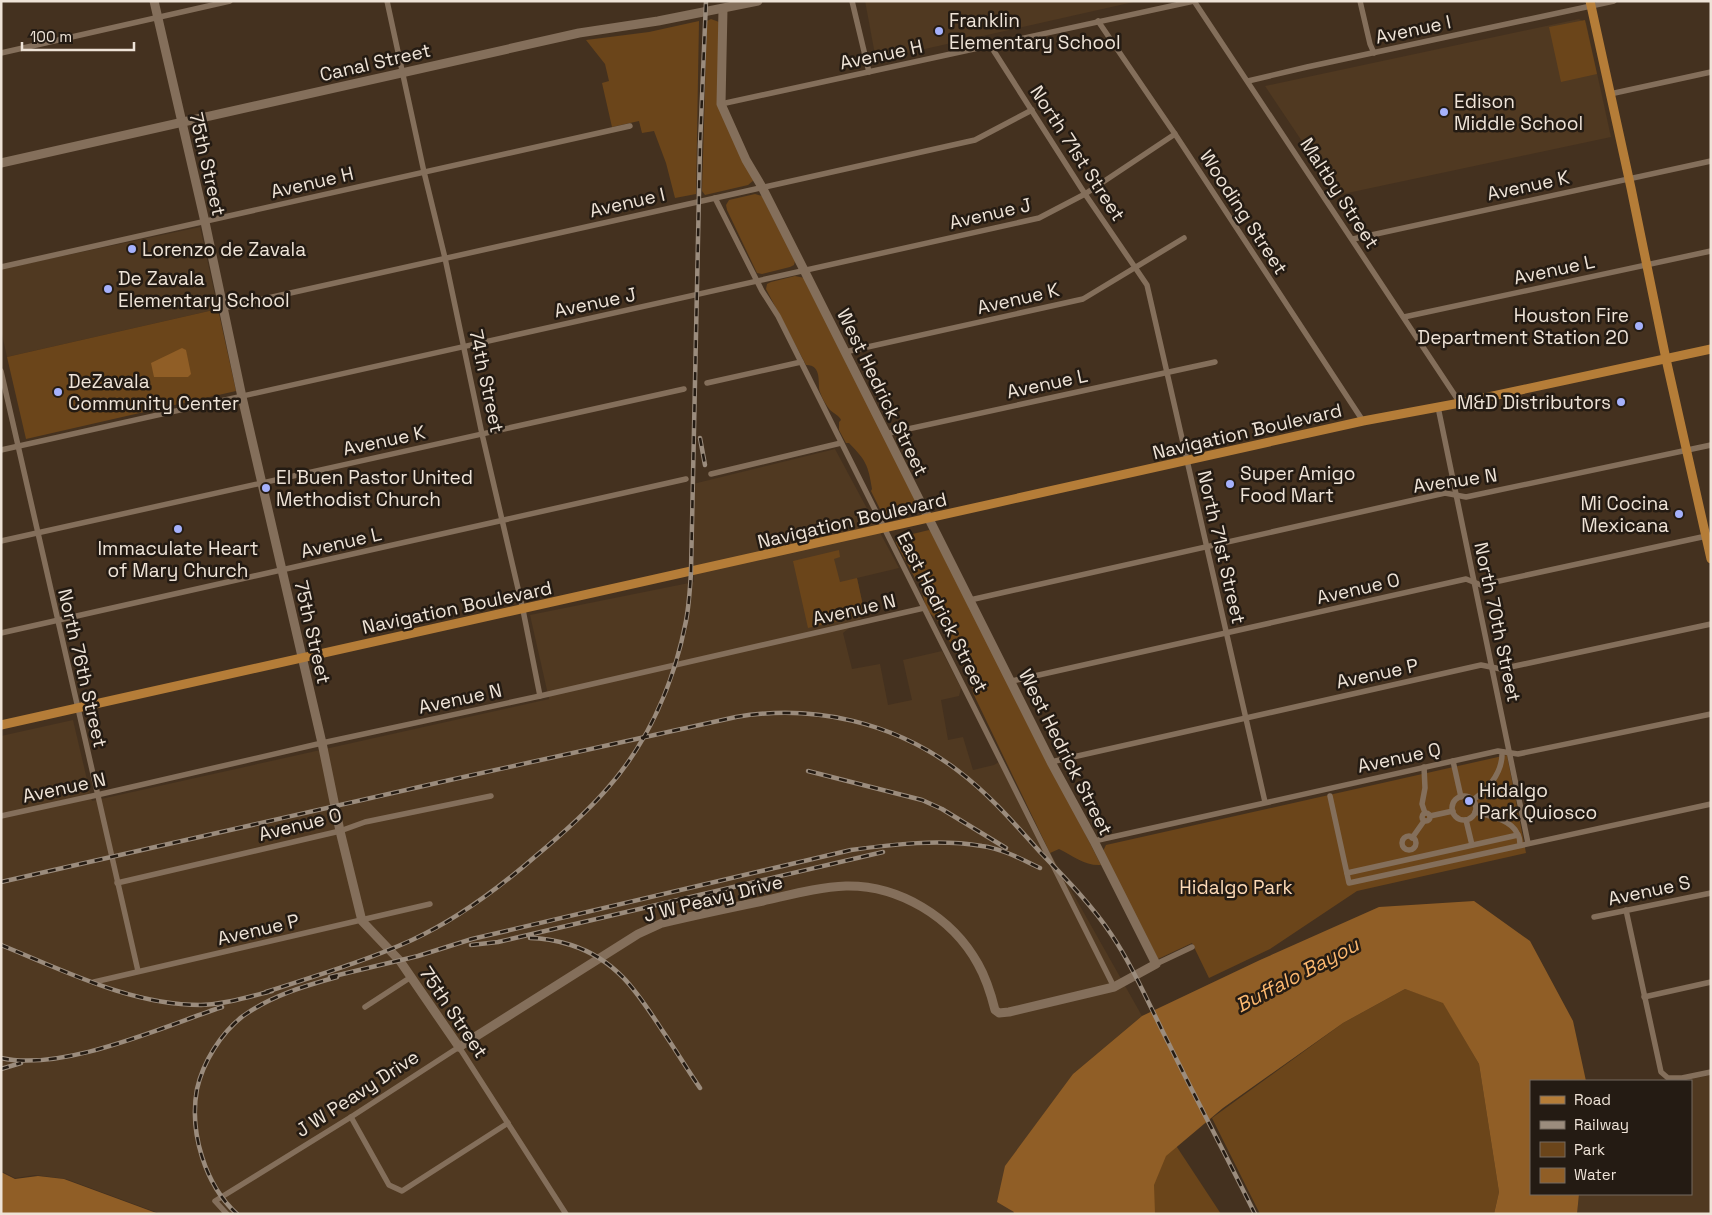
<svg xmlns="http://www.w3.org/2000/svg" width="1712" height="1215" font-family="'Space Grotesk',sans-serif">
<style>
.built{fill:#503921}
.green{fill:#6b451a}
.water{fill:#905e26}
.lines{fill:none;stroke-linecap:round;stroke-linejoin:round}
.street{stroke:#846f5b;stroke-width:5.5}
.secondary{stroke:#846f5b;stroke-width:9}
.primary{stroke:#b57d38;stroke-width:9}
.rail-casing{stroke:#9b8c7d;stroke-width:4.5}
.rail{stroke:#241b13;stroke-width:2.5;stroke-dasharray:8;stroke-linecap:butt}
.poi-dot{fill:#a5b1fc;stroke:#241b13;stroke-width:2}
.labels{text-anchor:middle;stroke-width:5;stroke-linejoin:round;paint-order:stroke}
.poi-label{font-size:19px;fill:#eee3d7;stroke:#241b13;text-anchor:start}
.street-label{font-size:19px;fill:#eee3d7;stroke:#241b13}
.park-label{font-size:19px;fill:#fddab7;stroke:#241b13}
.water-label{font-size:20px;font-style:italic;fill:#fcb86f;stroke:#241b13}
</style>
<rect width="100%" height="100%" fill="#44311f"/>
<g class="built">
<polygon points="865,1 1138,1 876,60"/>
<polygon points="1579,19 1586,23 1611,137 1338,195 1265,86"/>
<polygon points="200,227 218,309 7,357 1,330 1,269"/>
<polygon points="835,449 899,568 857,578 865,615 843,633 852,669 880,664 888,705 912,700 903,660 942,651 961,688 959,696 941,700 948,740 963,737 973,770 994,765 999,762 1142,1016 1073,1074 1013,1214 161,1214 66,1179 35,1175 15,1178 1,1171 1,736 73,720 92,801 549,699 530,615 694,582 693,484"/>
<polygon points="1711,1075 1711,1214 1577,1214 1579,1194 1691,1194 1691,1081 1681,1081"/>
</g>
<g class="green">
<polygon points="711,19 719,22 718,94 754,180 748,185 705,195 702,191 707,21"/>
<polygon points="1585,20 1597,74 1561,82 1549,27"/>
<polygon points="699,21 696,194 675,198 666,163 654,131 642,133 639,121 612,127 602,83 609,81 605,64 586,40 649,32"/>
<polygon points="755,194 762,196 795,261 794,265 790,267 762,274 757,273 727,210 726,205 729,200"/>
<path d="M795,276L805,278L918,504L917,508L883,515L871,491L872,489C868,464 866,461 849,443H846L839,430V422L841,420C839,415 834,414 830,410C826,405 822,398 820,392C817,384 823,365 806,365L766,289L767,284L771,282Z"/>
<polygon points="218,309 236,391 26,439 7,357"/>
<path d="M929,530L933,533L1101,865C1085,866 1073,856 1059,849L1050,853L973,693L970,678L938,621L929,612L925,604L921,588L922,584L919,578L916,580L896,543V538Z"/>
<polygon points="839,550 840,557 834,559 840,582 857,578 865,615 808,628 793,561"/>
<polygon points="1507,755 1526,853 1357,891 1270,949 1209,978 1192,943 1158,959 1103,851 1106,845"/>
<polygon points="1405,989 1443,1002 1479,1064 1499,1192 1494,1214 1260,1214 1212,1118 1343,1023"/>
<polygon points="1171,1138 1221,1214 1137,1214"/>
</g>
<g class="water">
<polygon points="182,348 186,350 191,374 188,377 154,377 151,363"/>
<polygon points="1474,901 1530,941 1573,1021 1586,1081 1531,1081 1531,1194 1579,1194 1577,1214 1494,1214 1499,1192 1479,1064 1443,1003 1405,989 1343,1023 1223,1108 1166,1156 1154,1185 1155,1214 1013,1214 1014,1212 997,1202 1005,1166 1073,1074 1142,1016 1260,960 1379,907"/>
<polygon points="1,1172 15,1179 38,1176 64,1179 159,1214 1,1214"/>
</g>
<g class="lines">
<g class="street">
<polyline points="387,1 424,172 445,258 482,434 523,610 540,696"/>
<polyline points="852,1 869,72"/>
<polyline points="1194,1 1460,403"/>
<polyline points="1360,1 1370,44 1374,53"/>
<polyline points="1098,21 1175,134 1363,421"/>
<polyline points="990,45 1085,194 1147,285 1265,802"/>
<polyline points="1,53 230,1"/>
<polyline points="1248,81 1307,67 1614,1"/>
<polyline points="1610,94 1711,72"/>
<polyline points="721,104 1194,1"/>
<polyline points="715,198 762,291 778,316 1114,987"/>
<polyline points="1353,239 1711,161"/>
<polyline points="1,267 630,126"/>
<polyline points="223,308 975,140 1032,110"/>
<polyline points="1404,317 1711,251"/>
<polyline points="845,352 1083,299 1184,238"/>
<path d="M1,371C45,571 91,771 138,971"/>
<polyline points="707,383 801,362"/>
<polyline points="1438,407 1528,843"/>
<polyline points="885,434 1215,362"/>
<polyline points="1,450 1039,218 1085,194 1175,134"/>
<polyline points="711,474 841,443"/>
<polyline points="1,541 684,389"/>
<polyline points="970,600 1445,493 1466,497 1711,445"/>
<polyline points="1,633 686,479"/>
<polyline points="1012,681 1466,579 1481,585 1711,535"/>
<polyline points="1453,761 1461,797"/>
<polyline points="1051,762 1481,665 1501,669 1711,624"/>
<polyline points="1424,767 1425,788 1422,804 1425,813"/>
<polyline points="1330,796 1349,883 1711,804"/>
<circle cx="1464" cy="808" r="12"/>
<path d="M1473,800C1489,788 1503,773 1502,752"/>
<path d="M1475,812C1489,816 1510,819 1517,833C1519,836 1520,841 1520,844"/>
<circle cx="1426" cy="817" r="4"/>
<polyline points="1,816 97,795 322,743 540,696 924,608"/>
<polyline points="1430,816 1453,811"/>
<polyline points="1466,820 1472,845"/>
<circle cx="1409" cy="843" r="7"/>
<polyline points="1412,838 1424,821"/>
<polyline points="1094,841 1498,751 1518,754 1711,714"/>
<polyline points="1347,873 1518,835"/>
<polyline points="117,883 340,831 365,822 491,796"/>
<polyline points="1626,910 1661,1072 1668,1078 1682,1078 1711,1072"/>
<polyline points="1594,917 1711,893"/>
<polyline points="1156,964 1192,947"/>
<polyline points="94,982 430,904"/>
<polyline points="1644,997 1711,982"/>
<polyline points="365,1007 411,977"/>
<polyline points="351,1117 389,1185 402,1191 508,1123"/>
<polyline points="227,1214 215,1201 351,1117 459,1047 566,1214"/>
</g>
<g class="secondary">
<path d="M154,1L205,222L242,397L322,743L340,831L362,921L400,961L459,1047L638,934L662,923C696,915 729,908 763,901C790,895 818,887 846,886C899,885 952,917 978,964C986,978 991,994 995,1010L999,1013L1009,1012L1114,987L1156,964L1094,841L1051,762L804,270L762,187L746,160L721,104L723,9"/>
<polyline points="1,163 579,33 658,21 758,1"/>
</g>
<g class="primary">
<polyline points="1590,1 1631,188 1666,359 1711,559"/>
<polyline points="1,725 1363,421 1460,403 1711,349"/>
</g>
<g class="rail-casing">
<g id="rail">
<polyline points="700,438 705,465"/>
<polyline points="808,771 922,800 942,809 1006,848"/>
<path d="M1,882L450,780L736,717C813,704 894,722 957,770C988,793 1014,823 1040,852C1065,878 1091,904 1111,934C1134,968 1150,1007 1169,1044C1197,1101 1227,1157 1255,1214"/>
<path d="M530,938C544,938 558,941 571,945C617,960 637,992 662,1030C675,1049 687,1069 700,1088"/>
<path d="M1,945C65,971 131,1005 201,1005C226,1004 248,997 272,991"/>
<polyline points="471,945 498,942 883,852"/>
<path d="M330,977L418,956L472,939L851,850C894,844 940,839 982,846C1003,849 1021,859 1040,868"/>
<path d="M266,992C315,976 366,961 412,940C458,919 499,888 537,855C561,835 585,814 606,790C648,743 674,683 686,621C689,605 690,589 691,572L700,145L706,1"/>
<path d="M1,1058C63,1072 162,1027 222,1007"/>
<polyline points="1,1069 21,1063"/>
<path d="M237,1214C205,1185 189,1132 197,1089C203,1062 221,1033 243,1016C271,996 304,986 337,977"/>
</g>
</g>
<use href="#rail" class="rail"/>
</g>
<g class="poi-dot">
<circle cx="939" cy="31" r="5"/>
<circle cx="1444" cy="112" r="5"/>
<circle cx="132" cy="249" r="5"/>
<circle cx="108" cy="289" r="5"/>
<circle cx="1639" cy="326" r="5"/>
<circle cx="58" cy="392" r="5"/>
<circle cx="1621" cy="402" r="5"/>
<circle cx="1230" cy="484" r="5"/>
<circle cx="266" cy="488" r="5"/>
<circle cx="1679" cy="514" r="5"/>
<circle cx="178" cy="529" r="5"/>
<circle cx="1469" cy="801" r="5"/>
</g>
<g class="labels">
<g class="poi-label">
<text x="949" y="27">Franklin<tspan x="949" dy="22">Elementary School</tspan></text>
<text x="1454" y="108">Edison<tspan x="1454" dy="22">Middle School</tspan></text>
<text x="142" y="256">Lorenzo de Zavala</text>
<text x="118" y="285">De Zavala<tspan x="118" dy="22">Elementary School</tspan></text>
<text x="1629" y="322" text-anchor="end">Houston Fire<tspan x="1629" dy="22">Department Station 20</tspan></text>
<text x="68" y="388">DeZavala<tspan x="68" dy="22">Community Center</tspan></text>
<text x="1611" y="409" text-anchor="end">M&amp;D Distributors</text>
<text x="1240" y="480">Super Amigo<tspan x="1240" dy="22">Food Mart</tspan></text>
<text x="276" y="484">El Buen Pastor United<tspan x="276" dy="22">Methodist Church</tspan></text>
<text x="1669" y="510" text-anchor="end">Mi Cocina<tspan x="1669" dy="22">Mexicana</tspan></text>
<text x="178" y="555" text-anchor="middle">Immaculate Heart<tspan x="178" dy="22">of Mary Church</tspan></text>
<text x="1479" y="797">Hidalgo<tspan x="1479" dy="22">Park Quiosco</tspan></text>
</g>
<g class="street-label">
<text transform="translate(1413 29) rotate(-12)" y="7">Avenue I</text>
<text transform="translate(881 54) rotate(-12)" y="7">Avenue H</text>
<text transform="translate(375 62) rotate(-13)" y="7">Canal Street</text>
<text transform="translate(1078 153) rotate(57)" y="7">North 71st Street</text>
<text transform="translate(208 164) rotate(77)" y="7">75th Street</text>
<text transform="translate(312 182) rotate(-13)" y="7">Avenue H</text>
<text transform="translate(1528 185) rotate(-12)" y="7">Avenue K</text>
<text transform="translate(1340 193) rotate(57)" y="7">Maltby Street</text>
<text transform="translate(627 202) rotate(-13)" y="7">Avenue I</text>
<text transform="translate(1244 212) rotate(57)" y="7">Wooding Street</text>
<text transform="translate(990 213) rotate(-13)" y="7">Avenue J</text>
<text transform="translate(1554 269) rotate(-12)" y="7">Avenue L</text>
<text transform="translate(1018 298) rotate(-13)" y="7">Avenue K</text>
<text transform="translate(595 302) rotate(-12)" y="7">Avenue J</text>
<text transform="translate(487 381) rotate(78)" y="7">74th Street</text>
<text transform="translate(1047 383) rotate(-12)" y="7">Avenue L</text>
<text transform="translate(883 392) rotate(64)" y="7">West Hedrick Street</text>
<text transform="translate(1247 431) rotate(-13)" y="7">Navigation Boulevard</text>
<text transform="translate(384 440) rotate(-12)" y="7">Avenue K</text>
<text transform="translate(1455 480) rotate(-8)" y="7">Avenue N</text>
<text transform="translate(852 520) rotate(-13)" y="7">Navigation Boulevard</text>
<text transform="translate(341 542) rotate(-13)" y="7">Avenue L</text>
<text transform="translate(1222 547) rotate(77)" y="7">North 71st Street</text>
<text transform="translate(1358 588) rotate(-13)" y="7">Avenue O</text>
<text transform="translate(457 607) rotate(-12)" y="7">Navigation Boulevard</text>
<text transform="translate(854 609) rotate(-13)" y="7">Avenue N</text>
<text transform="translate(943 612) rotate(63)" y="7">East Hedrick Street</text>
<text transform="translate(1498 622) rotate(78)" y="7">North 70th Street</text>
<text transform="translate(313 632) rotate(77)" y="7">75th Street</text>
<text transform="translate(83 668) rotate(77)" y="7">North 76th Street</text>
<text transform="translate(1377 673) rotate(-12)" y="7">Avenue P</text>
<text transform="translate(460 698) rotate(-12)" y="7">Avenue N</text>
<text transform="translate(1066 752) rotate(63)" y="7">West Hedrick Street</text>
<text transform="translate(1399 757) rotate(-12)" y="7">Avenue Q</text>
<text transform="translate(64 787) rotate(-12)" y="7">Avenue N</text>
<text transform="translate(300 824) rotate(-14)" y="7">Avenue O</text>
<text transform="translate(1649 890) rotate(-12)" y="7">Avenue S</text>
<text transform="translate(713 898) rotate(-14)" y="7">J W Peavy Drive</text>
<text transform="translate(258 929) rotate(-13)" y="7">Avenue P</text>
<text transform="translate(454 1012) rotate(56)" y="7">75th Street</text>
<text transform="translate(357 1093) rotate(-33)" y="7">J W Peavy Drive</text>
</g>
<g class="park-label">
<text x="1236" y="894">Hidalgo Park</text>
</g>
<g class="water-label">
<text transform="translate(1297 975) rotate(-28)" y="7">Buffalo Bayou</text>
</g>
</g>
<rect width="1712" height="1215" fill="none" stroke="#eee3d7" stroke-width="5"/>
<rect x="1530" y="1080" width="162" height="115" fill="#241b13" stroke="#756b61"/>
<rect x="1540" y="1096" width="25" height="8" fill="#b57d38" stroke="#756b61"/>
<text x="1574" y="1105" font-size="15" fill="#eee3d7">Road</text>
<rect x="1540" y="1121" width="25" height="8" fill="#9b8c7d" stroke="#756b61"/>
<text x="1574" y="1130" font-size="15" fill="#eee3d7">Railway</text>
<rect x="1540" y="1142" width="25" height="15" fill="#6b451a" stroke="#756b61"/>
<text x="1574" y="1155" font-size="15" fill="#eee3d7">Park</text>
<rect x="1540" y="1168" width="25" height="15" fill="#905e26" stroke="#756b61"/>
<text x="1574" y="1180" font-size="15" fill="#eee3d7">Water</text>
<path d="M22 42v8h112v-8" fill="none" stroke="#eee3d7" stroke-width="2.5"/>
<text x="30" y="42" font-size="15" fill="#eee3d7" stroke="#241b13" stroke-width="4" paint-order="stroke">100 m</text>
</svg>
